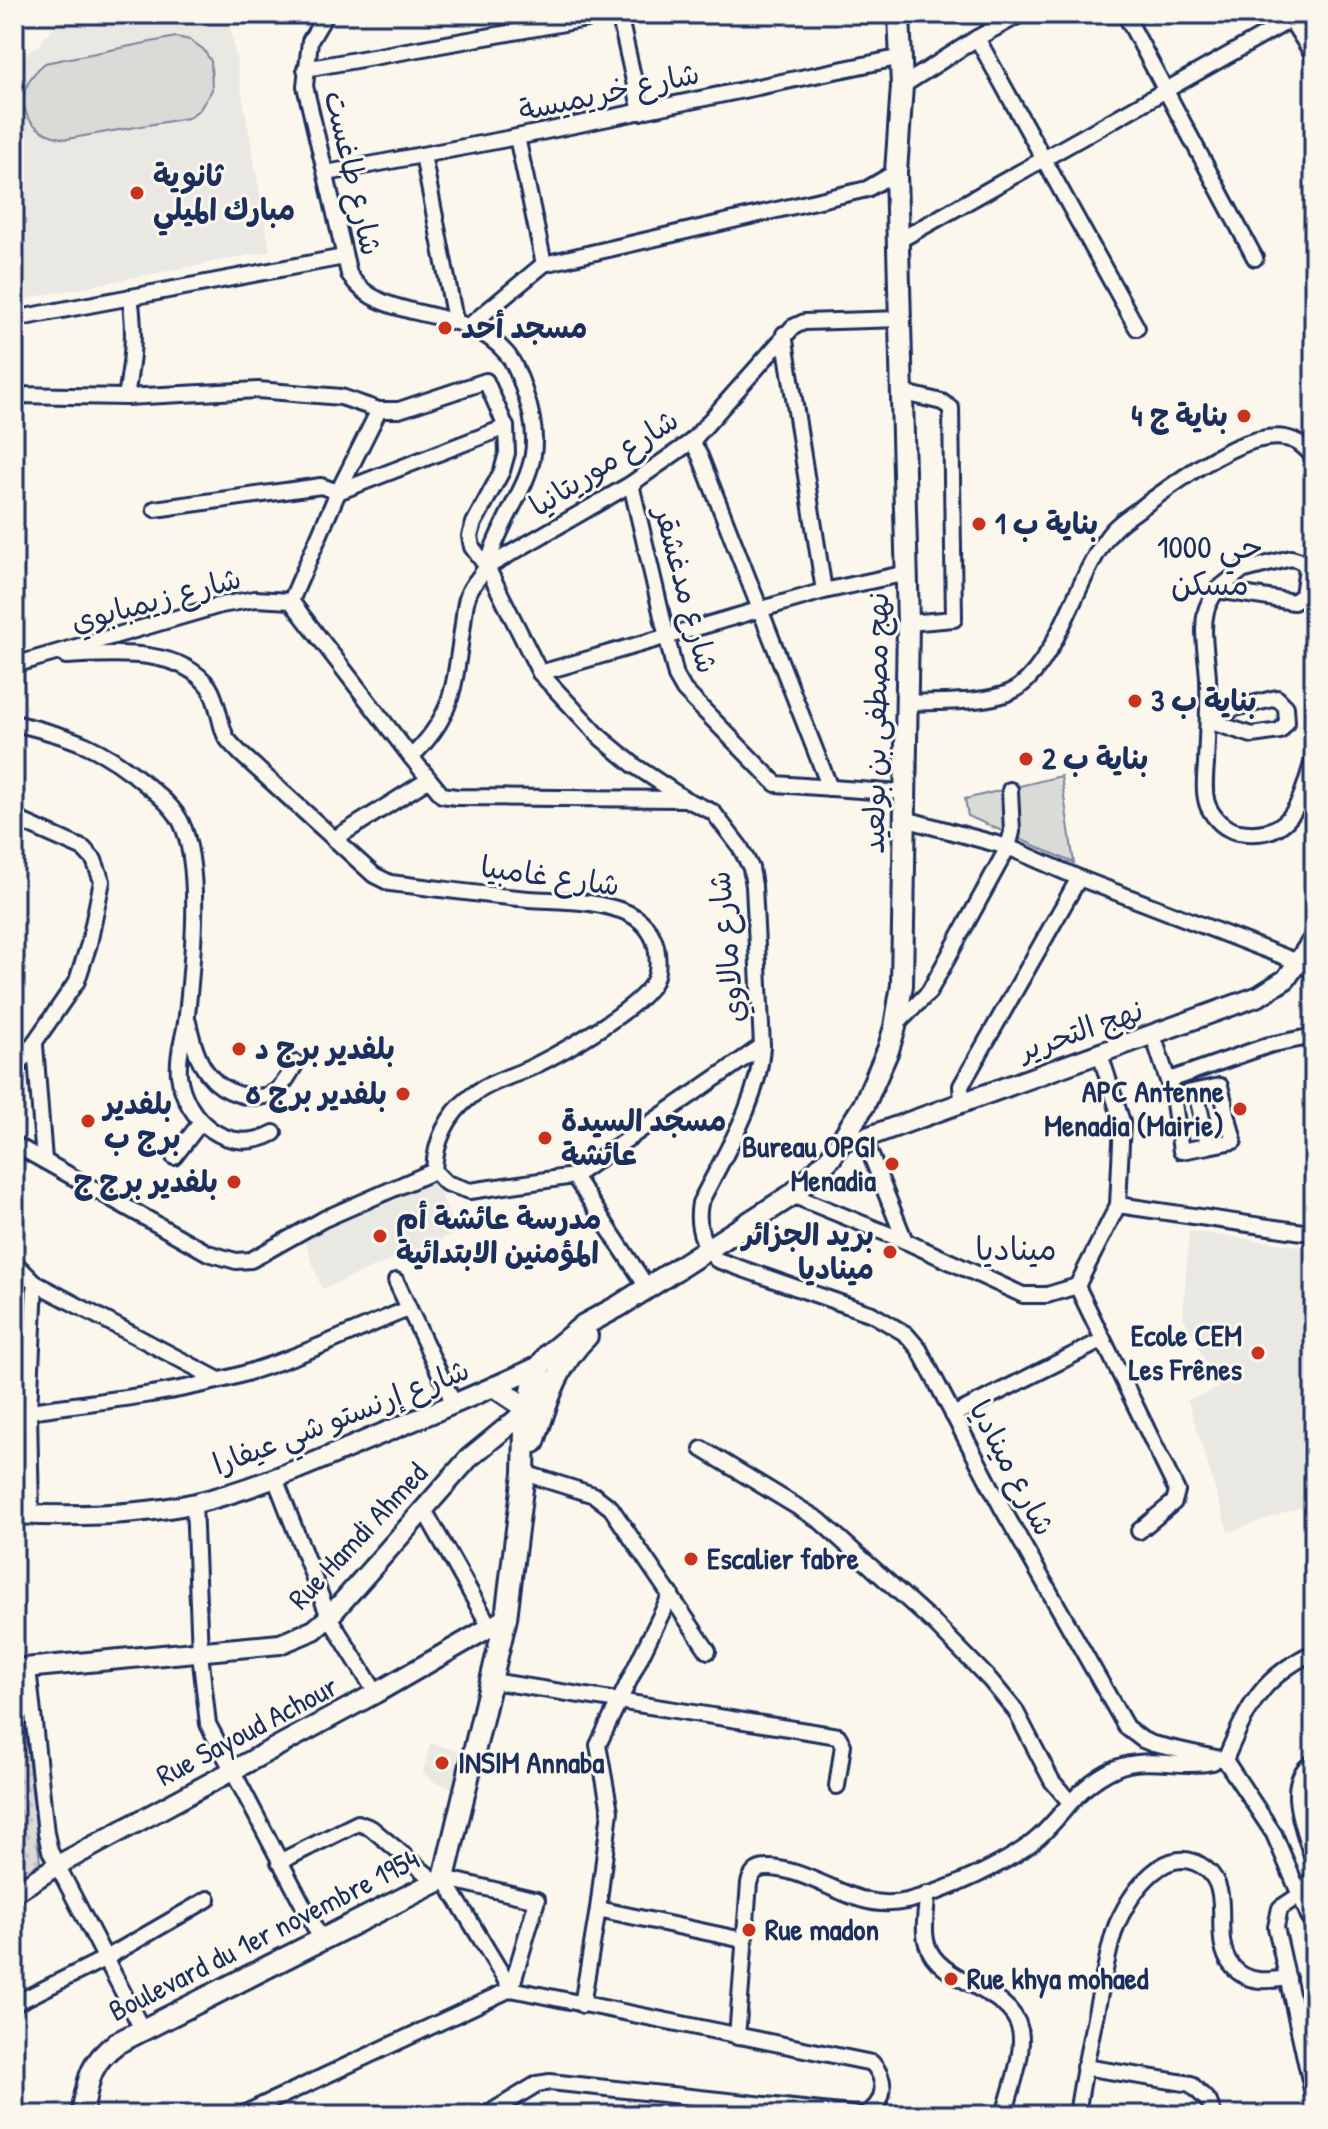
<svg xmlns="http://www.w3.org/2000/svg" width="1328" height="2129" font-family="'Patrick Hand','Playpen Sans Arabic',sans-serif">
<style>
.built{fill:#eae8e2}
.grass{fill:#dadad7;stroke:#7a849a;stroke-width:2}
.park{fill:url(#park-dots);stroke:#7a849a;stroke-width:2}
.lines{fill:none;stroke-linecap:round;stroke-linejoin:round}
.street-casing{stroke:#1b2f5e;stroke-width:20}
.secondary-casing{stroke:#1b2f5e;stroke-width:24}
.primary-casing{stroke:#1b2f5e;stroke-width:26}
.street{stroke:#fbf7ec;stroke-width:14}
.secondary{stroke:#fbf7ec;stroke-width:18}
.primary{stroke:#fbf7ec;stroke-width:20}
.poi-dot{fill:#c8321e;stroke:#fbf7ec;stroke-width:3}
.labels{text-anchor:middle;stroke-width:6;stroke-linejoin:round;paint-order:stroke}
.street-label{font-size:30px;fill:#1b2f5e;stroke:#fbf7ec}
.poi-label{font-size:30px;font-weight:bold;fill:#1b2f5e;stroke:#fbf7ec;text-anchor:start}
.neighbourhood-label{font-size:32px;fill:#1b2f5e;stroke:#fbf7ec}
</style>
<defs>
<pattern id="park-dots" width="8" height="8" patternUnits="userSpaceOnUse" patternTransform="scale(2)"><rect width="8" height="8" fill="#dadad7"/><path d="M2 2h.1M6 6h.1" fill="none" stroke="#babbbb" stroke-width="1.8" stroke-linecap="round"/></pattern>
</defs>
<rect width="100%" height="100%" fill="#fbf7ec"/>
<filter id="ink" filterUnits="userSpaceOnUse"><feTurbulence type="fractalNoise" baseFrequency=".0125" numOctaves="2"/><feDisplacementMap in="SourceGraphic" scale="16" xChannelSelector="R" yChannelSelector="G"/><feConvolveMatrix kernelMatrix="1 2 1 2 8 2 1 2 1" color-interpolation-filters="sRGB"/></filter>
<g filter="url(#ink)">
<g class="built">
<polygon points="106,14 228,14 270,251 14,301 14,73 31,49 42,44 42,40 59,22"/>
<polygon points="436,1182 456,1233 322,1289 304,1239"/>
<polygon points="1189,1231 1314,1248 1314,1515 1308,1505 1228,1532 1188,1400 1219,1388 1183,1317"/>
<polygon points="430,1743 461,1752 454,1789 434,1782 423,1773"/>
</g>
<g class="grass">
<path d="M176,37L190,40L203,49L211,61L212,90L200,109L188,118L67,139C21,133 8,93 45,63Z"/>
<polygon points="1061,776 1074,863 968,816 965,799"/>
</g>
<polygon class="park" points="25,1729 40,1862 21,1876 14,1876 14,1730"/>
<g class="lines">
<g class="street-casing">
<g id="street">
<polyline points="619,14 641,112"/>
<polyline points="1125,14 1255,258"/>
<polyline points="1287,14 1314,56"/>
<polyline points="977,38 1137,328"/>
<polyline points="305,69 615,14"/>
<polyline points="902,86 977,38 1021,14"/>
<polyline points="517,137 544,264"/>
<polyline points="423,155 455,320"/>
<polyline points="327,173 517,137 902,57"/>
<polyline points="898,241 1301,14"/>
<polyline points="14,319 344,257"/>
<polyline points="469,326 544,264 867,189 896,172"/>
<polyline points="784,334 824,591"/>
<polyline points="901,392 942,402 951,408 954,619 908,623"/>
<path d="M14,395L126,397L258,390L341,397L379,410H399L486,381L506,427L507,453L502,471L474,523L470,536L472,547L487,567L540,673L601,738L635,766L685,799L713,812L740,847L751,868L754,886L762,1046C759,1102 725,1153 700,1203C696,1225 701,1243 717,1260L872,1314L906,1334L919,1349L1001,1506L1126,1727L1143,1740L1153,1744L1225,1760"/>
<path d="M126,397C132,361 136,334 130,297"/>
<polyline points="692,441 700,456 830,788"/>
<polyline points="631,484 676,676 684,690 776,784 888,792 904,790"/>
<polyline points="155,509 321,486 338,492 506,427"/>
<polygon points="1291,558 1301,561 1307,568 1303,595 1294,602 1217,590 1241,571"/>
<polyline points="487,567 631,484 692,441 793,327 804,322 901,319"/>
<path d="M1217,590C1213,596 1208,603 1206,611C1201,632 1207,657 1208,678C1209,707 1207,735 1206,764C1205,777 1203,793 1208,806C1214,819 1225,830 1239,832C1294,841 1301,799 1314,757"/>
<polyline points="291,601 338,492 379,410"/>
<path d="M66,656C110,654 179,646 209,687C218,701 219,720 225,735C228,742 236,748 241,754L374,875L390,883C436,888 483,895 529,899C558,901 585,900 613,908C634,913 650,924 656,946C658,957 659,971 654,981C640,1009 559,1054 530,1068C510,1077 487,1083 470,1097C447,1115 435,1142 434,1171L446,1183L470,1191L574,1176L647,1287"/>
<path d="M14,665L221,605L255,599L291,601L411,757C454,716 454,686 462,631C464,619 464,606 468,595C471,584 483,575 488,564C491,557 492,549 496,541C521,482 549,462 525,393C521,380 516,365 507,354C461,300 382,327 349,274L305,86L310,41L326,14"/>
<polyline points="540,673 824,591 907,573"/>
<polygon points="1277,698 1286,707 1287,722 1280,731 1252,735 1208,721 1235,708"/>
<path d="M906,703C936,701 995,705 1019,687C1058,658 1078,576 1108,536C1117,523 1133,514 1145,505C1178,481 1242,431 1285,438C1298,440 1306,448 1314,458"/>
<path d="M14,723C73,737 103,747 149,787C161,797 174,808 181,822C203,867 192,965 187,1015C185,1036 177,1053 179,1075C185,1121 229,1157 274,1133"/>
<polyline points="411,757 442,795 456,797 684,799"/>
<polyline points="14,818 84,849 94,860 102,881 89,944 77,981 14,1072"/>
<polyline points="905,819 1008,847 1079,878 1298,962 1314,972"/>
<polyline points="334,839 428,780"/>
<path d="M188,1022C192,1040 197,1061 209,1075C222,1092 253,1103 273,1093C283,1087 290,1073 296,1063"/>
<polyline points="895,1026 929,992 1008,847 1012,832 1010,790"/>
<polyline points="1153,1035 1173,1096 1181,1151 1208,1146"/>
<polyline points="35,1045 44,1160"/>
<polyline points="1169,1080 1269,1045 1314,1036"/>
<polyline points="1173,1096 1220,1086 1234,1141 1208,1146 1196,1092"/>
<polyline points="962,1101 961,1086 1079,878"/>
<polyline points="864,1138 905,1241"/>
<polyline points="14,1144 208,1253 236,1261 251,1260 324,1219 434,1171"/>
<polyline points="174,1157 201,1122"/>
<polyline points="574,1176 762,1046"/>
<polyline points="792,1195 905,1241 1023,1295 1047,1295 1077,1286 1118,1205 1122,1122 1100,1054"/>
<polyline points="1118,1205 1303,1232"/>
<polyline points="14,1262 35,1283 219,1380"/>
<polyline points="396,1281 454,1404"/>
<polyline points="1077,1286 1177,1491 1174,1502 1139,1531"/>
<path d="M29,1411C92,1402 156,1396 217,1381C283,1365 346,1334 408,1309"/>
<polyline points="953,1415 1103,1340"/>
<polyline points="702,1449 819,1520 936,1625 990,1680 1015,1710 1052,1781 1069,1801"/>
<polyline points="524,1473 594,1495 611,1508 708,1651"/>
<polyline points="275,1478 329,1617 376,1693"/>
<polyline points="194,1503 200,1653 208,1724 322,1941"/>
<polyline points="423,1508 490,1627"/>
<polyline points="31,1515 29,1411 35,1283"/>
<polyline points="28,1668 46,1833 50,1851 142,2029"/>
<polyline points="492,1681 838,1736 843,1745 837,1786"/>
<polyline points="1225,1760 1274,1834 1314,1928"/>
<path d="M1225,1760C1248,1707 1260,1678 1314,1652"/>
<path d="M1314,1762C1280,1781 1306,1833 1314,1863"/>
<polyline points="279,1862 358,1823 371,1828 436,1882"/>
<polyline points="1314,1877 1301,1894 1280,1908 1276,1927 1314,2098"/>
<path d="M444,1878L511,1989L872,2063C888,2081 886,2104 864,2115"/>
<path d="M927,1894C927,1910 922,1929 927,1944C938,1984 1011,1987 1020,2030C1025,2052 1010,2092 1004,2115"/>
<polyline points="598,1909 743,1940"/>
<polyline points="14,2004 106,1958 208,1899"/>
<polyline points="582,2005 598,1909 610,1811 598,1745 671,1594"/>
<path d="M737,2037L749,1883C751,1875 756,1868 766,1868C798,1867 834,1892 864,1900C878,1904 893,1904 907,1901C944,1892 1010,1863 1039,1837C1066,1812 1078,1785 1116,1768C1147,1755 1181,1769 1213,1762"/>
<polyline points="1084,2067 1191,2084 1209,2102 1214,2115"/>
<polyline points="241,2115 511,1989 537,1900 444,1878"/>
<polyline points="486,2115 537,2084 550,2082 859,2115"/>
<path d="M1077,2115C1083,2073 1092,2031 1101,1989C1106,1968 1109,1944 1117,1924C1131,1893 1167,1838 1206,1869C1235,1892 1209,1938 1232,1966C1247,1984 1268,1981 1288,1978"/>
</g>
</g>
<g class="secondary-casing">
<g id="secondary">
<polyline points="844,1140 864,1138 1259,996 1286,979 1314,938"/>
<path d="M14,1514C75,1517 136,1516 196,1503C254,1489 308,1465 362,1442C422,1417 483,1393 541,1365"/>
<polyline points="14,1669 280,1644 314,1630 329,1617 469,1458 535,1404"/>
<polyline points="14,1893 58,1865 376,1693 506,1618"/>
</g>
</g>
<g class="primary-casing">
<g id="primary">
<polyline points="495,1387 528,1409"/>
<path d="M534,1442C547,1402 556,1366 587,1336"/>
<path d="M82,2115C88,2082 88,2064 117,2043L444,1878L506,1618L524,1473L525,1430L533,1386L541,1365L549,1354L584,1325L619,1306L792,1195L831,1157L864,1105L888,1050L895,1027L902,985L908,623L896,172L902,86L899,14"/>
</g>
</g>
<use href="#street" class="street"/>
<use href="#secondary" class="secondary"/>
<use href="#primary" class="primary"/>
</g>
</g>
<g class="poi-dot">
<circle cx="137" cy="193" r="8"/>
<circle cx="445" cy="328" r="8"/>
<circle cx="1244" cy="416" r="8"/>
<circle cx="979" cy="524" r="8"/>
<circle cx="1135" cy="701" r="8"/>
<circle cx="1026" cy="759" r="8"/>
<circle cx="239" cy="1049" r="8"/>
<circle cx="403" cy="1094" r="8"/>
<circle cx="1240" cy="1109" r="8"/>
<circle cx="88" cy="1121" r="8"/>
<circle cx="545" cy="1138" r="8"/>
<circle cx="892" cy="1164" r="8"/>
<circle cx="234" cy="1182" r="8"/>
<circle cx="380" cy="1236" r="8"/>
<circle cx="890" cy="1252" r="8"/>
<circle cx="1258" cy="1353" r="8"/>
<circle cx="691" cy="1559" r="8"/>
<circle cx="442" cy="1763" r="8"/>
<circle cx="749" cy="1930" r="8"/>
<circle cx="951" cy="1979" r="8"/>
</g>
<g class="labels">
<g class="street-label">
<text transform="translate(609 92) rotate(-12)" y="10">شارع خريميسة</text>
<text transform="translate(353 173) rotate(77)" y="10">شارع طاغست</text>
<text transform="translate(604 463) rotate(-33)" y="10">شارع موريتانيا</text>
<text transform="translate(686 590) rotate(75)" y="10">شارع مدغشقر</text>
<text transform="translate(156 600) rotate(-15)" y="10">شارع زيمبابوي</text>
<text transform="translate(876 723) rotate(-89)" y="10">نهج مصطفى بن بولعيد</text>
<text transform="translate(550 876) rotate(8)" y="10">شارع غامبيا</text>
<text transform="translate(727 947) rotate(-96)" y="10">شارع مالاوي</text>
<text transform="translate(1081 1030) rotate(-19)" y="10">نهج التحرير</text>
<text transform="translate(341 1417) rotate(-21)" y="10">شارع إرنستو شي عيفارا</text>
<text transform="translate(1012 1468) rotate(62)" y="10">شارع ميناديا</text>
<text transform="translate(358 1536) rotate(-47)" y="10">Rue Hamdi Ahmed</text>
<text transform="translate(247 1731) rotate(-28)" y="10">Rue Sayoud Achour</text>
<text transform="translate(264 1935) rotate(-27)" y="10">Boulevard du 1er novembre 1954</text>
</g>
<g class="poi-label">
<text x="153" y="186">ثانوية<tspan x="153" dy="34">مبارك الميلي</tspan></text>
<text x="461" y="338">مسجد أحد</text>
<text x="1228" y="426" text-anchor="end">بناية ج 4</text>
<text x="995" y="534">بناية ب 1</text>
<text x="1151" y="711">بناية ب 3</text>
<text x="1042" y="769">بناية ب 2</text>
<text x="255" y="1059">بلفدير برج د</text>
<text x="1224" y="1102" text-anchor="end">APC Antenne<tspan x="1224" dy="34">Menadia (Mairie)</tspan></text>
<text x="387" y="1104" text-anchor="end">بلفدير برج ه</text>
<text x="104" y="1114">بلفدير<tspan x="104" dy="34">برج ب</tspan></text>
<text x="561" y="1131">مسجد السيدة<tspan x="561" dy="34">عائشة</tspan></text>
<text x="876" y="1157" text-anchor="end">Bureau OPGI<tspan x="876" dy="34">Menadia</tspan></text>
<text x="218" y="1192" text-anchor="end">بلفدير برج ج</text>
<text x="396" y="1229">مدرسة عائشة أم<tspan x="396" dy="34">المؤمنين الابتدائية</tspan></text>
<text x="874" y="1245" text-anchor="end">بريد الجزائر<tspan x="874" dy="34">ميناديا</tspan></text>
<text x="1242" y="1346" text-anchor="end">Ecole CEM<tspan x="1242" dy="34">Les Frênes</tspan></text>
<text x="707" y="1569">Escalier fabre</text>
<text x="458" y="1773">INSIM Annaba</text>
<text x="765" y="1940">Rue madon</text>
<text x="967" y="1989">Rue khya mohaed</text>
</g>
<g class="neighbourhood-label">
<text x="1210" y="558">حي 1000<tspan x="1210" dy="37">مسكن</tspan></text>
<text x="1016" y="1260">ميناديا</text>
</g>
</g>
<rect width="1328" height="2129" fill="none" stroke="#fbf7ec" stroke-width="48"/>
<rect x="24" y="24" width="1280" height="2081" fill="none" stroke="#1b2f5e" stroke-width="3" filter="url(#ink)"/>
</svg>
